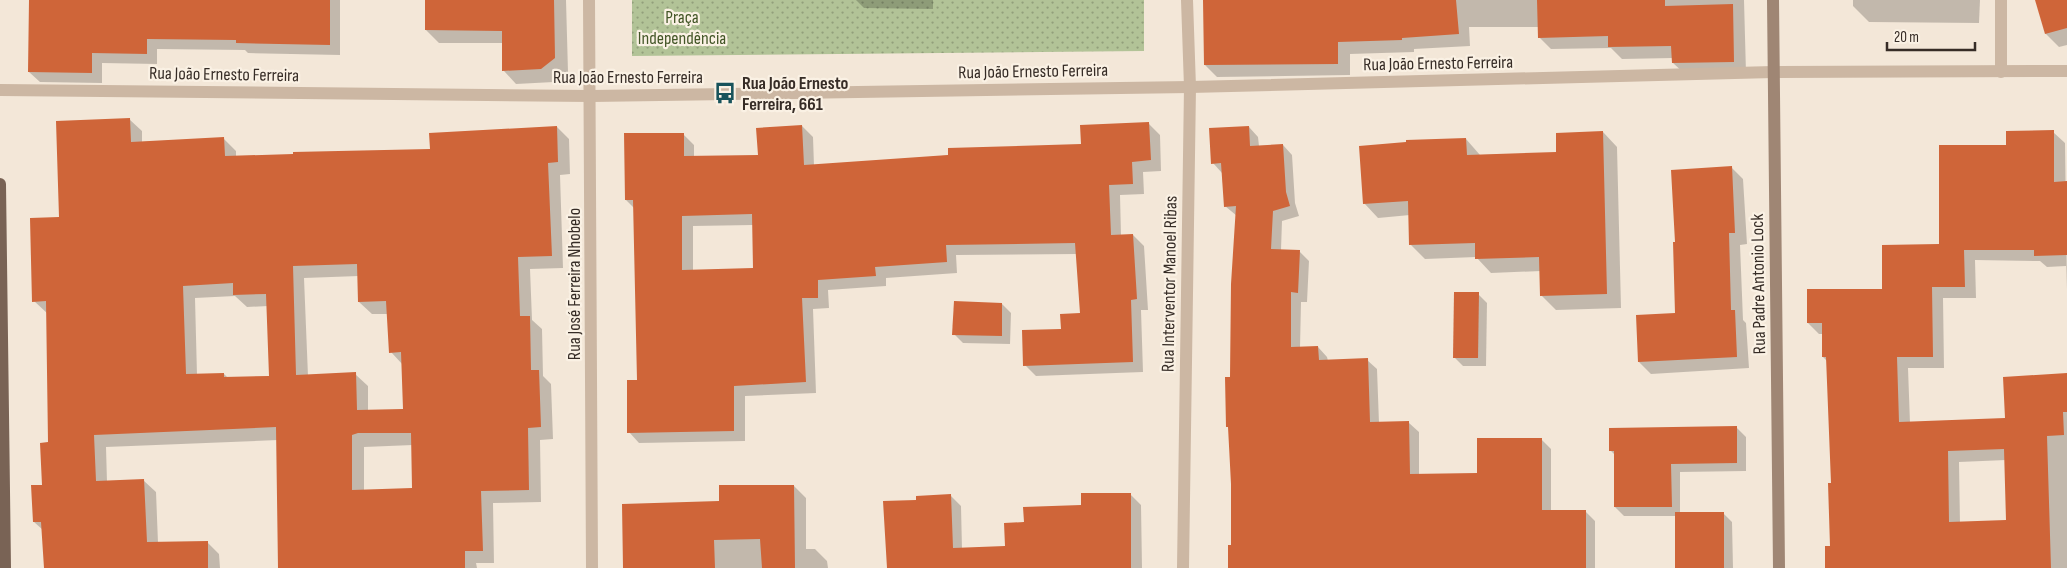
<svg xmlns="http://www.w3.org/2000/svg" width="2067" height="568" font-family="'Sofia Sans Condensed',sans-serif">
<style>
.park{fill:url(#park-dots)}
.shadow{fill:#0003;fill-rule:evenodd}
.building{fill:#cf6539;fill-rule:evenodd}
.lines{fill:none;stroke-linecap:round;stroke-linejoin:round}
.minor{stroke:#ccb7a3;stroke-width:12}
.tertiary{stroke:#ccb7a3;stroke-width:12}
.secondary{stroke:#9f8674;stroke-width:12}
.primary{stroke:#796355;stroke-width:12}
.labels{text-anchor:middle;stroke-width:4.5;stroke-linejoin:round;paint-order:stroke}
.park-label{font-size:18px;fill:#435627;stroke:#faf1e4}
.street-label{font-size:18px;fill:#362c26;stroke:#faf1e4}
.poi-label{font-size:18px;font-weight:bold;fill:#362c26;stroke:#faf1e4;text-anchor:start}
</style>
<defs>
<pattern id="park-dots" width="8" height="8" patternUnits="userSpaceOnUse" patternTransform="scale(1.25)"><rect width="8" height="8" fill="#b2c397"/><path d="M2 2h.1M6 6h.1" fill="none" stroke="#929f7b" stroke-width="1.8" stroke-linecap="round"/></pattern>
</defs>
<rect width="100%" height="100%" fill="#f3e7d8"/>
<polygon class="park" points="632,0 1144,0 1144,51 632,56"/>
<g class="shadow">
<polygon points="30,0 340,0 340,55 248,53 245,50 157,49 157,64 102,63 102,83 40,82 29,72"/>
<polygon points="426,0 566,0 568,72 554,82 516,84 504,71 503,43 439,43 426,30"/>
<polygon points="856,0 933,0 933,9 864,8"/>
<polygon points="1204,0 1744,0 1746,73 1686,75 1673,63 1673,58 1622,59 1611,48 1551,49 1539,37 1539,27 1469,27 1470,46 1414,49 1414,52 1350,54 1350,75 1217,77 1205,65"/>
<polygon points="1853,0 1980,0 1979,23 1869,22 1853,6"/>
<polygon points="2036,0 2067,0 2067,45 2059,47 2046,34"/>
<path d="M129,119L142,131V142L223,138L236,151V157L431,151L557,127L569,139L570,174L560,175L563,268L530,269L532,320L542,329L543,376L551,384L553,439L540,440L541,502L493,503L494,563H476L477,568H279L278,440L106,447L107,482L143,480L156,492L158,543L207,542L219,554L220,568H45L43,530L34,522L44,486L49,444L48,314L34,301L61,219ZM359,276V302L372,314H388L391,352L403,365L405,411H368V386L355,374L308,376L304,278ZM235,296L247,307L268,306L271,377L228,378L224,374L197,375L195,298ZM413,445V489L364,491V447Z"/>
<path d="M1149,124L1160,135L1161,171L1143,172L1144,194L1120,195L1121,236L1133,235L1144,246L1148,310H1141L1143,372L1036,376L1025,365L1082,314L1077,254L956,255L957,273L886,278V286L828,290L829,308L813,309L816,393L745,396V441L639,443L629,432L638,381L634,208L626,200L683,134L694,145V157L759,156L802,126L813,137L814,166L1082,145ZM753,225L754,269L693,271V226Z"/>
<polygon points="1249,127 1258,137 1259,146 1283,145 1292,155 1295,203 1299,216 1282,221 1281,250 1299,251 1309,261 1307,302 1301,302 1300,348 1318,347 1327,357 1328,361 1367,360 1377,369 1379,423 1409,423 1419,432 1419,475 1478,474 1541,439 1551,449 1551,511 1586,512 1595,521 1595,568 1231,568 1232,484 1230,429 1227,426 1232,378 1237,216 1225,206 1222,173 1213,163"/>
<polygon points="1603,132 1617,147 1621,308 1556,310 1541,295 1541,271 1491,273 1476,257 1425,259 1411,245 1410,215 1378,218 1364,203 1466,139 1480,155 1557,153"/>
<path d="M2053,132L2065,143L2067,290L2066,266L2047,267L2040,261L1975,260L1976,298H1943L1944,368H1908L1910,423L2006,419L2067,381V568H1826L1831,547L1832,484L1827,361L1823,357V334H1819L1808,323L1883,290L1940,245L2007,146ZM2006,460L2008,521L1960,523L1959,462Z"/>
<polygon points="1731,167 1743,179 1747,244 1740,245 1743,320 1746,323 1749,368 1651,374 1639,362 1676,314"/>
<polygon points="1478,294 1487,303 1486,366 1463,366 1454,357"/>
<polygon points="1002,304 1011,313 1010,344 963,343 954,334"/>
<polygon points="1736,427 1746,437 1746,471 1680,472 1680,513 1723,513 1732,522 1733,568 1676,568 1676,516 1624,516 1615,507 1615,455 1611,451"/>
<polygon points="794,486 806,498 806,549 815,549 827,561 828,568 625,568 721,502"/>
<polygon points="1130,494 1141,505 1142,568 888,568 917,501 950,495 961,506 962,549 1006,547 1025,523"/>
</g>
<g class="building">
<polygon points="29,0 330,0 330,45 236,43 236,40 147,39 147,54 92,53 92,73 28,72"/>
<polygon points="425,0 554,0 555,58 541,69 502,71 502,31 425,30"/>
<polygon points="1203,0 1456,0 1459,34 1402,38 1402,40 1338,42 1338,64 1204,65"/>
<polygon points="1537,0 1665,0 1665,6 1733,4 1734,62 1672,63 1671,46 1608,47 1608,36 1538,38"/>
<polygon points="2035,0 2067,0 2067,28 2045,34"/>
<path d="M130,118L131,142L224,137L225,156L293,154V152L430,149L429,133L557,126L558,162L548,163L552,256L518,257L520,316H530L531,370H539L541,427L528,428L529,490L481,491L483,551H465V568H278L276,427L94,435L96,481L144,479L147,542L208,541V568H44L41,522H33L31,485H42L40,443L48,442L46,301L32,302L30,218L59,217L56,121ZM357,264L358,302L386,301L389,353L401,352L403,409L357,410L356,372L296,375L293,266ZM233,283V295L266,294L269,376L224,377V373L186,374L183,286ZM358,433H411L412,488L352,490V435Z"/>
<path d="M1149,122L1151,160L1132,162L1133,184L1109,185L1111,235L1133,234L1137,299L1131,300L1133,362L1023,366L1022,330L1061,329L1060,314L1080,313L1075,243L946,245L947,262L875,267L876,276L818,280V298H802L806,382L734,386V431L627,433V380H637L633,200H625L624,133H684V156L758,155L756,128L802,125L804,165L948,155V148L1081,144L1080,125ZM752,214L753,268L682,270V216Z"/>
<polygon points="1249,126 1250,146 1283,144 1286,192 1290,206 1273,211 1271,249 1300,250 1298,293 1291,292 1291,347 1318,346 1319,360 1368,358 1370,422 1409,421 1410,474 1477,473 1477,438 1542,438 1542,510 1586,510 1586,568 1228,568 1228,545 1231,545 1231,484 1228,427 1226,427 1225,377 1230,377 1231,284 1236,206 1224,207 1221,163 1211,164 1209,128"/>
<path d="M2054,130V182L2067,181V255L2034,256V250H1964L1965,287H1932L1933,357H1897L1899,422L2005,418L2003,377L2067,373V412H2063L2064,435L2047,436L2051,568H1825V546H1830L1828,483H1831L1826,357H1822V323H1807V289H1882V245L1939,244V145H2006V131ZM2004,449L2006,520L1949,522L1948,451Z"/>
<polygon points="1603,131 1607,294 1540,296 1539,257 1475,259 1475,243 1409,245 1408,201 1363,204 1359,146 1406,142 1406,140 1466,138 1467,155 1556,152 1556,133"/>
<polygon points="1732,166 1735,233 1729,233 1731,310 1735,310 1737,357 1638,362 1636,315 1675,313 1673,242 1675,242 1671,170"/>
<polygon points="1454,292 1479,292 1478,358 1453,358"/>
<polygon points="954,301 1002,303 1002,336 952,335"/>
<polygon points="1737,426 1737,463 1671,464 1672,507 1614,507 1614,451 1609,451 1609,428"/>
<polygon points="719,485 794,485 795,568 762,568 760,539 714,540 715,568 623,568 622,504 719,501"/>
<polygon points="1081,493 1131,493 1131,568 887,568 883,501 916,500 916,496 951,494 953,548 1005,546 1004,523 1024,522 1023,507 1081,505"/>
<rect x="1675" y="512" width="49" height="56"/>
</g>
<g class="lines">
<g class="minor">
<polyline points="589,0 592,568"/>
<polyline points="1183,568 1190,87 1187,0"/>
</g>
<g class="tertiary">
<polyline points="2001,72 2001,0"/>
<polyline points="0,90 591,96 1190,87 1773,72 2067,71"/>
</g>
<polyline class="secondary" points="1773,0 1779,568"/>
<polyline class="primary" points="0,184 5,568"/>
</g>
<defs>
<g id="bus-bare" transform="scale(1.725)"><path d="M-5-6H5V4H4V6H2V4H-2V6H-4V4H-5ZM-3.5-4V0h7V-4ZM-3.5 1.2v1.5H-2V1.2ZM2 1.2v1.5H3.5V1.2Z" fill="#18535b" stroke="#faf1e4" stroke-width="2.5" paint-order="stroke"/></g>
</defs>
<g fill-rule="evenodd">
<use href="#bus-bare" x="725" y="93"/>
</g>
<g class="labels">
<g class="park-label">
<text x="682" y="23">Praça<tspan x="682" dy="21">Independência</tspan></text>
</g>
<g class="street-label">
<text transform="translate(1438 63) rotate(-1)" y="6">Rua João Ernesto Ferreira</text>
<text transform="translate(1033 71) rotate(-1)" y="6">Rua João Ernesto Ferreira</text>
<text transform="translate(224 74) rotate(1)" y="6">Rua João Ernesto Ferreira</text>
<text x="628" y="83">Rua João Ernesto Ferreira</text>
<text transform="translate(574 284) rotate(-90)" y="6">Rua José Ferreira Nhobelo</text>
<text transform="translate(1169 284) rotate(-89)" y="6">Rua Interventor Manoel Ribas</text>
<text transform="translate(1758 284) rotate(-91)" y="6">Rua Padre Antonio Lock</text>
</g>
<g class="poi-label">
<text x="742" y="89">Rua João Ernesto<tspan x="742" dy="21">Ferreira, 661</tspan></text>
</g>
</g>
<path d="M1887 42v8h88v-8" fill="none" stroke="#362c26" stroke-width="2.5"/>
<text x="1894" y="42" font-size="15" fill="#362c26" stroke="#faf1e4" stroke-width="4" paint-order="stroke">20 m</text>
</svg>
